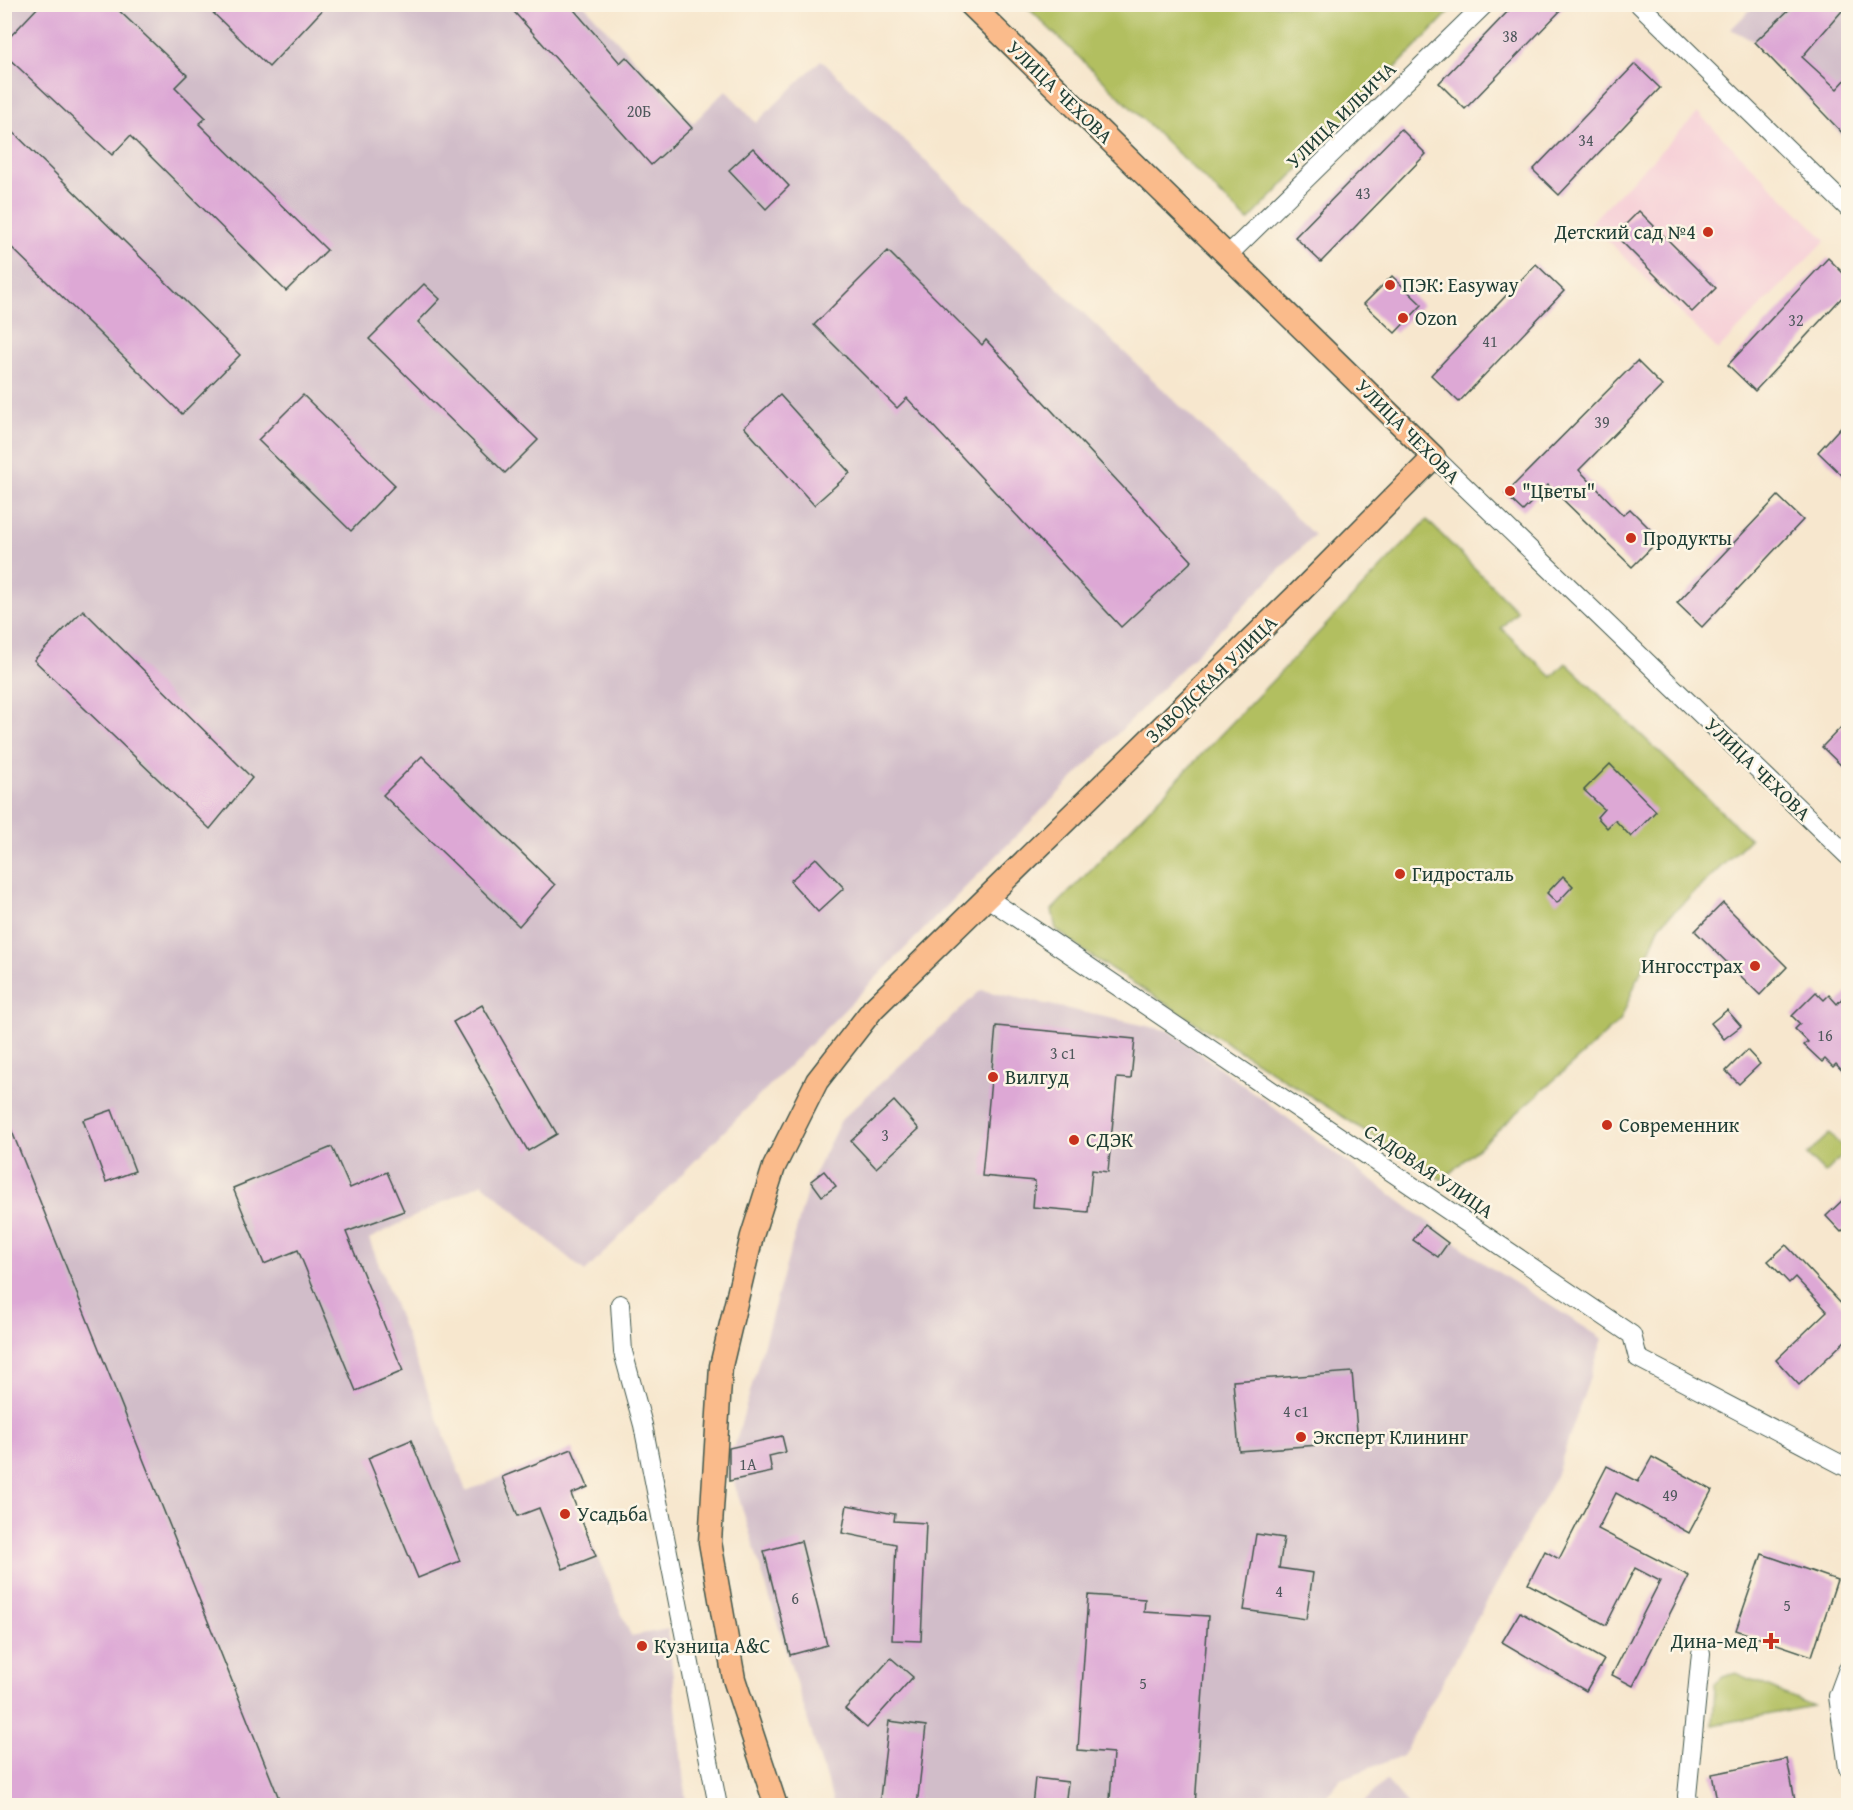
<svg xmlns="http://www.w3.org/2000/svg" width="1853" height="1810" font-family="'Gentium Book Plus',serif">
<style>
.built{fill:#f6cfd7}
.industrial{fill:#d1bdc9}
.green{fill:#b2bf61;stroke:#687e4a;stroke-width:1.5}
.building{fill:#dda8d5}
.lines{fill:none;stroke-linecap:round;stroke-linejoin:round}
.minor-casing{stroke:#3f564b;stroke-width:20}
.major-casing{stroke:#3f564b;stroke-width:25}
.minor{stroke:#fff;stroke-width:18}
.major{stroke:#fabb8b;stroke-width:22}
.poi-dot{fill:#c8321e;stroke:#fcf5e5;stroke-width:2}
.labels{text-anchor:middle;stroke-width:5;stroke-linejoin:round;paint-order:stroke}
.number-label{font-size:16px;fill:#4e585c}
.street-label{font-size:20px;fill:#1f3d34;stroke:#fcf5e5}
.poi-label{font-size:20px;fill:#1f3d34;stroke:#fcf5e5;text-anchor:start}
</style>
<rect width="100%" height="100%" fill="#fcf5e5"/>
<filter id="ink" filterUnits="userSpaceOnUse"><feTurbulence type="fractalNoise" baseFrequency=".0167" numOctaves="2"/><feDisplacementMap in="SourceGraphic" scale="12" xChannelSelector="R" yChannelSelector="G"/><feConvolveMatrix kernelMatrix="1 2 1 2 8 2 1 2 1" color-interpolation-filters="sRGB"/></filter>
<filter id="wash" filterUnits="userSpaceOnUse"><feTurbulence type="fractalNoise" baseFrequency=".008" numOctaves="4" result="noise"/><feDisplacementMap in="SourceGraphic" scale="24" xChannelSelector="R" yChannelSelector="G"/><feGaussianBlur stdDeviation="1.35" result="paint"/><feColorMatrix in="noise" values="0 0 0 0 0 0 0 0 0 0 0 0 0 0 0 0 0 1.4 0 .05"/><feComposite in="paint" operator="in"/></filter>
<g filter="url(#wash)">
<rect width="100%" height="100%" fill="#f7e7ce"/>
<polygon class="built" points="1698,113 1826,240 1718,350 1590,223"/>
<g class="industrial">
<polygon points="5,5 584,5 693,123 726,90 756,123 821,60 1314,535 585,1272 482,1183 369,1239 466,1491 572,1449 588,1487 571,1494 631,1636 668,1629 686,1803 683,1806 5,1806"/>
<polygon points="1755,5 1848,5 1847,141 1755,42 1731,29"/>
<polygon points="981,990 1170,1031 1485,1264 1603,1339 1556,1476 1402,1756 1341,1779 1319,1805 834,1805 729,1466 809,1185 841,1120"/>
<polygon points="1386,1780 1408,1805 1361,1805"/>
</g>
<g class="green">
<polygon points="1025,5 1456,5 1248,221"/>
<polygon points="1427,520 1517,611 1501,628 1552,677 1566,663 1750,839 1660,925 1620,1021 1442,1180 1088,954 1056,929 1052,910"/>
<polygon points="1829,1134 1847,1151 1825,1173 1807,1155"/>
<polygon points="1736,1673 1813,1706 1713,1725 1715,1684 1723,1677"/>
</g>
<g id="blocks">
<g class="building">
<polygon points="41,4 112,4 187,75 175,87 206,118 199,124 327,250 286,291 130,136 112,155 4,54 4,43"/>
<polygon points="204,4 328,4 269,67"/>
<polygon points="507,4 569,4 620,63 626,57 692,128 651,165"/>
<polygon points="1515,4 1567,4 1465,109 1439,83"/>
<polygon points="1795,4 1848,4 1802,57 1837,89 1848,77 1848,139 1755,42"/>
<polygon points="1635,64 1660,88 1559,195 1533,170"/>
<polygon points="4,123 240,355 182,414 4,240"/>
<polygon points="1401,129 1426,154 1321,262 1295,237"/>
<polygon points="753,148 789,186 766,209 729,170"/>
<polygon points="1639,211 1716,288 1692,312 1615,235"/>
<polygon points="888,251 982,345 986,340 1192,561 1121,627 907,398 897,408 814,325"/>
<polygon points="1828,258 1848,278 1848,291 1755,391 1728,365"/>
<polygon points="1536,264 1564,291 1459,402 1431,375"/>
<polygon points="1392,276 1422,305 1395,333 1364,304"/>
<polygon points="424,284 440,299 418,322 538,440 505,473 369,339"/>
<polygon points="1637,361 1662,386 1579,470 1623,515 1630,509 1660,539 1632,567 1548,485 1523,511 1505,494"/>
<polygon points="303,395 395,485 351,531 258,440"/>
<polygon points="780,395 850,473 814,505 744,427"/>
<polygon points="1848,419 1848,481 1818,452"/>
<polygon points="1778,496 1803,520 1702,627 1677,603"/>
<polygon points="83,610 252,778 210,829 34,660"/>
<polygon points="1848,720 1848,772 1822,747"/>
<polygon points="422,756 555,885 519,926 383,795"/>
<polygon points="1610,764 1656,811 1631,837 1615,820 1607,828 1597,817 1604,809 1584,790"/>
<polygon points="816,858 844,888 818,912 790,881"/>
<polygon points="1563,876 1573,886 1557,903 1547,893"/>
<polygon points="1723,903 1787,967 1760,995 1695,931"/>
<polygon points="1816,992 1824,1000 1829,995 1837,1004 1848,992 1848,1077 1836,1064 1833,1067 1825,1059 1822,1062 1804,1045 1808,1042 1795,1029 1800,1024 1792,1016"/>
<polygon points="482,1005 557,1134 528,1151 453,1022"/>
<polygon points="1727,1010 1741,1026 1724,1039 1711,1023"/>
<polygon points="996,1026 1135,1039 1131,1079 1117,1078 1108,1172 1092,1170 1088,1212 1033,1207 1035,1181 982,1176"/>
<polygon points="1747,1050 1760,1064 1739,1084 1726,1071"/>
<polygon points="894,1101 919,1129 876,1168 851,1141"/>
<polygon points="112,1110 135,1171 106,1182 83,1120"/>
<polygon points="4,1114 5,1114 282,1806 4,1806"/>
<polygon points="332,1147 350,1188 387,1172 404,1211 346,1232 403,1371 356,1391 298,1250 264,1264 233,1188"/>
<polygon points="824,1171 836,1186 822,1196 811,1181"/>
<polygon points="1848,1195 1848,1225 1841,1232 1826,1216"/>
<polygon points="1424,1225 1448,1243 1438,1257 1413,1240"/>
<polygon points="1786,1245 1848,1311 1848,1338 1799,1385 1776,1360 1827,1311 1795,1277 1789,1283 1768,1261"/>
<polygon points="1352,1372 1358,1442 1239,1451 1233,1381"/>
<polygon points="782,1436 786,1452 769,1456 772,1472 729,1481 729,1448"/>
<polygon points="411,1440 460,1561 418,1578 368,1458"/>
<polygon points="572,1449 588,1487 571,1494 596,1556 563,1569 539,1508 518,1516 502,1477"/>
<polygon points="1652,1457 1712,1490 1689,1533 1616,1493 1598,1529 1689,1576 1633,1686 1612,1675 1660,1581 1635,1568 1606,1625 1528,1584 1545,1551 1559,1559 1607,1466 1638,1482"/>
<polygon points="847,1505 895,1514 894,1521 926,1523 921,1641 892,1640 896,1544 842,1533"/>
<polygon points="1256,1534 1284,1538 1279,1568 1313,1573 1306,1619 1244,1610"/>
<polygon points="801,1541 827,1645 790,1655 764,1551"/>
<polygon points="1762,1554 1837,1580 1812,1656 1736,1630"/>
<polygon points="1088,1595 1145,1599 1144,1612 1208,1616 1195,1806 1110,1800 1113,1753 1078,1750"/>
<polygon points="1520,1612 1604,1660 1586,1691 1502,1642"/>
<polygon points="891,1658 913,1677 867,1728 845,1709"/>
<polygon points="889,1721 926,1726 917,1806 879,1806"/>
<polygon points="1787,1759 1796,1806 1718,1806 1712,1774"/>
<polygon points="1035,1778 1068,1782 1065,1806 1032,1806"/>
</g>
</g>
</g>
<g filter="url(#ink)">
<use href="#blocks" fill-opacity="0" stroke="#3f564b" stroke-width="1.5"/>
<g class="lines">
<g class="minor-casing">
<g id="minor">
<polyline points="1639,4 1848,208"/>
<polyline points="1227,256 1485,4"/>
<polyline points="1434,457 1848,856"/>
<polyline points="986,897 1632,1335 1638,1358 1848,1468"/>
<polyline points="620,1304 623,1352 643,1425 718,1806"/>
<polyline points="1848,1669 1838,1696 1848,1768"/>
<polyline points="1690,1806 1687,1796 1701,1653"/>
</g>
</g>
<g class="major-casing">
<polyline id="major" points="776,1806 734,1679 710,1542 721,1366 752,1236 774,1167 817,1081 873,1009 1298,594 1434,457 970,4"/>
</g>
<use href="#minor" class="minor"/>
<use href="#major" class="major"/>
</g>
</g>
<g class="poi-dot">
<circle cx="1708" cy="232" r="6"/>
<circle cx="1390" cy="285" r="6"/>
<circle cx="1403" cy="318" r="6"/>
<circle cx="1510" cy="491" r="6"/>
<circle cx="1631" cy="538" r="6"/>
<circle cx="1400" cy="874" r="6"/>
<circle cx="1755" cy="966" r="6"/>
<circle cx="993" cy="1077" r="6"/>
<circle cx="1607" cy="1125" r="6"/>
<circle cx="1074" cy="1140" r="6"/>
<circle cx="1301" cy="1437" r="6"/>
<circle cx="565" cy="1514" r="6"/>
<path d="M1768 1632h6v6h6v6h-6v6h-6v-6h-6v-6h6z"/>
<circle cx="642" cy="1646" r="6"/>
</g>
<g class="labels">
<g class="number-label">
<text x="1510" y="42">38</text>
<text x="639" y="117">20Б</text>
<text x="1586" y="146">34</text>
<text x="1363" y="199">43</text>
<text x="1796" y="326">32</text>
<text x="1490" y="347">41</text>
<text x="1602" y="428">39</text>
<text x="1825" y="1041">16</text>
<text x="1063" y="1059">3 с1</text>
<text x="885" y="1141">3</text>
<text x="1296" y="1417">4 с1</text>
<text x="748" y="1470">1А</text>
<text x="1670" y="1501">49</text>
<text x="1279" y="1597">4</text>
<text x="795" y="1604">6</text>
<text x="1787" y="1611">5</text>
<text x="1143" y="1689">5</text>
</g>
<g class="street-label">
<text transform="translate(1060 92) rotate(44)" y="7">УЛИЦА ЧЕХОВА</text>
<text transform="translate(1341 115) rotate(-44)" y="7">УЛИЦА ИЛЬИЧА</text>
<text transform="translate(1408 431) rotate(45)" y="7">УЛИЦА ЧЕХОВА</text>
<text transform="translate(1211 679) rotate(-44)" y="7">ЗАВОДСКАЯ УЛИЦА</text>
<text transform="translate(1758 769) rotate(44)" y="7">УЛИЦА ЧЕХОВА</text>
<text transform="translate(1429 1171) rotate(34)" y="7">САДОВАЯ УЛИЦА</text>
</g>
<g class="poi-label">
<text x="1696" y="239" text-anchor="end">Детский сад №4</text>
<text x="1402" y="292">ПЭК: Easyway</text>
<text x="1415" y="325">Ozon</text>
<text x="1522" y="498">"Цветы"</text>
<text x="1643" y="545">Продукты</text>
<text x="1412" y="881">Гидросталь</text>
<text x="1743" y="973" text-anchor="end">Ингосстрах</text>
<text x="1005" y="1084">Вилгуд</text>
<text x="1619" y="1132">Современник</text>
<text x="1086" y="1147">СДЭК</text>
<text x="1313" y="1444">Эксперт Клининг</text>
<text x="577" y="1521">Усадьба</text>
<text x="1758" y="1648" text-anchor="end">Дина-мед</text>
<text x="654" y="1653">Кузница А&amp;С</text>
</g>
</g>
<rect width="1853" height="1810" fill="none" stroke="#fcf5e5" stroke-width="24"/>
</svg>
